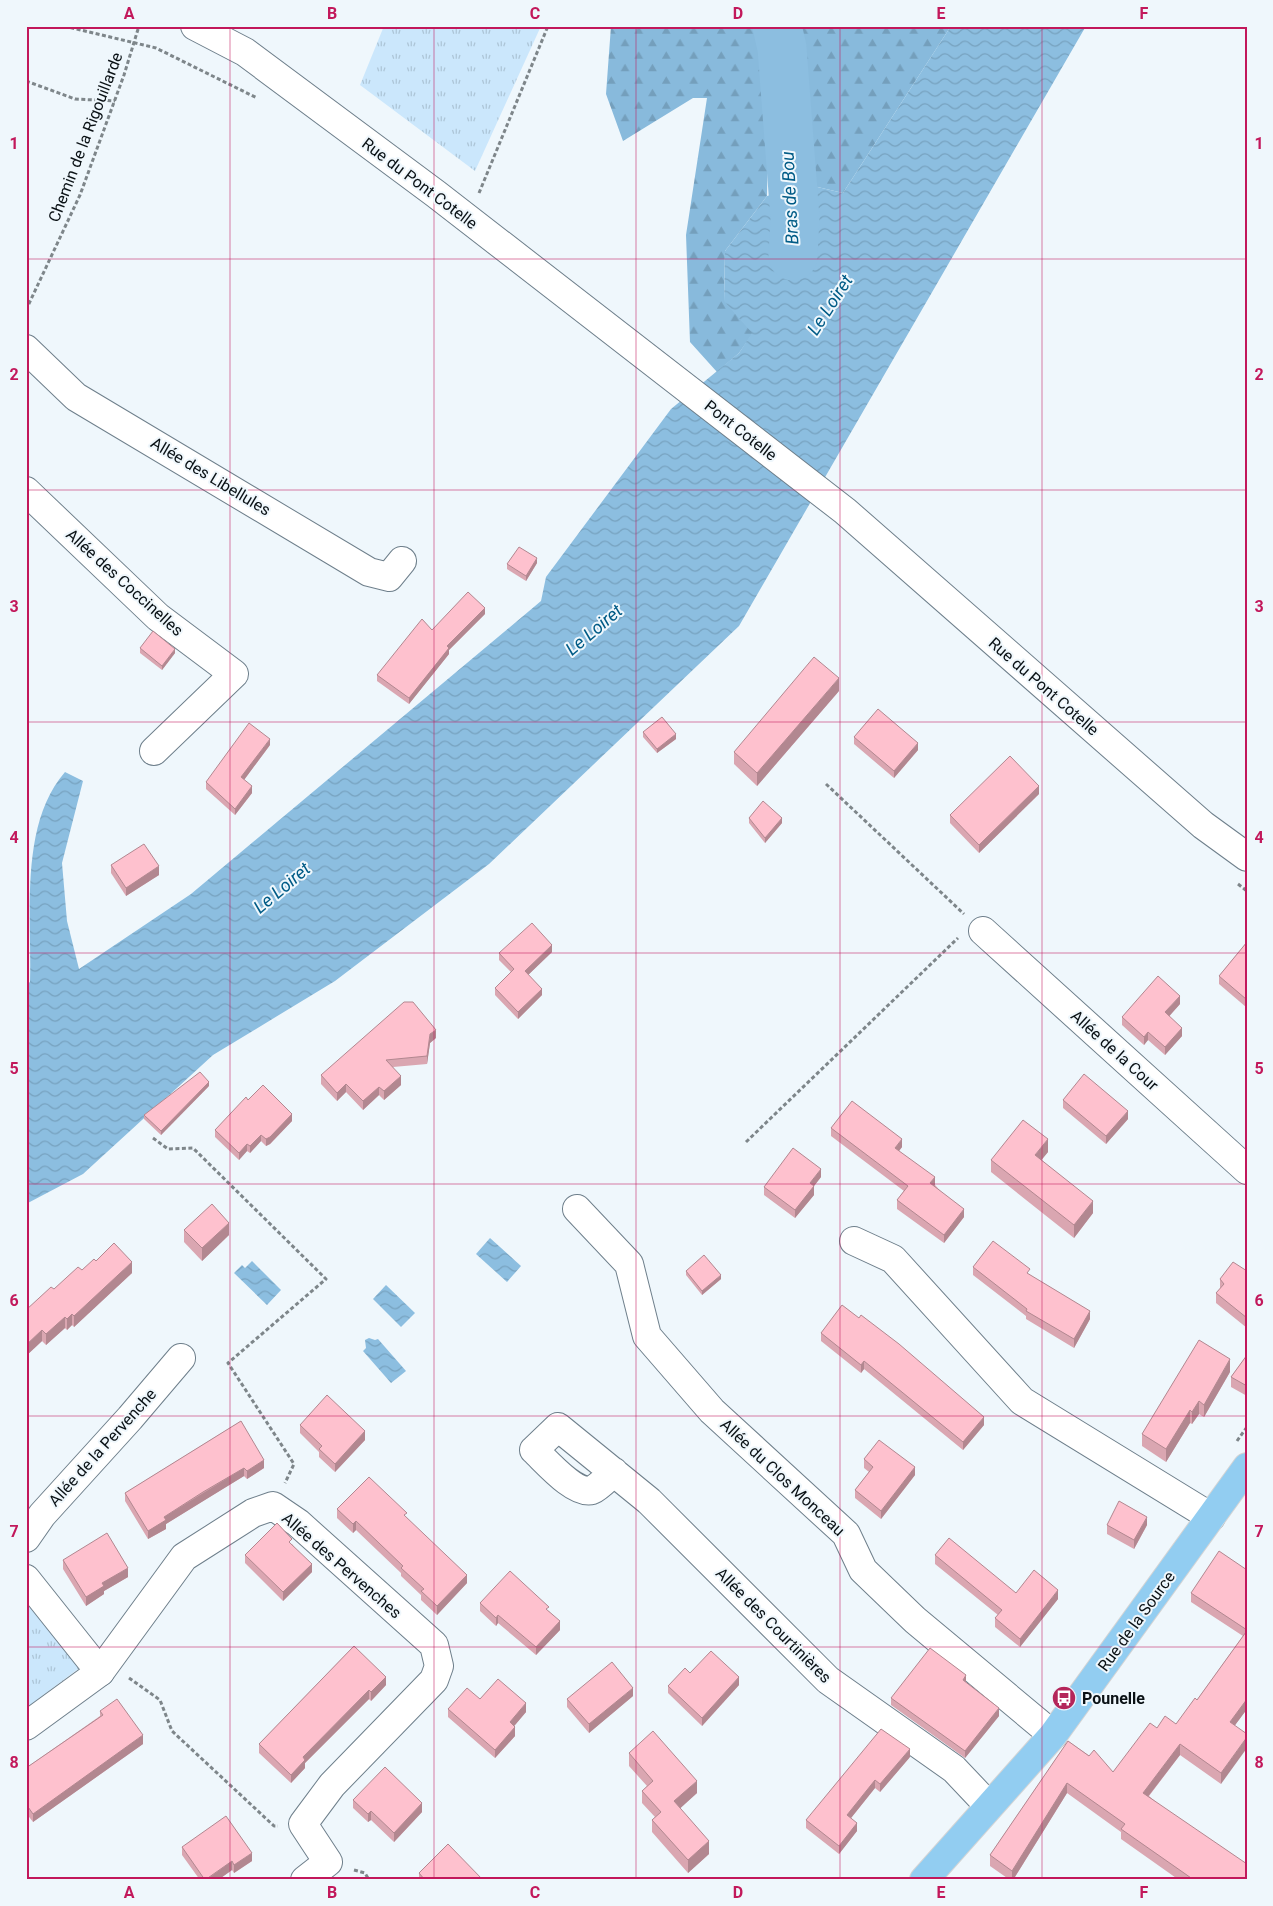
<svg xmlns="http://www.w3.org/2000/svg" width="1273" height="1906" font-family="Roboto,sans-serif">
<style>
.grass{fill:url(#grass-tufts)}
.forest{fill:url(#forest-firs)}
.water{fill:url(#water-waves)}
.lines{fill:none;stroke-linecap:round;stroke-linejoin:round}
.river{stroke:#8cbee0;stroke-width:49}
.minor-casing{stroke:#6e7f8b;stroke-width:30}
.major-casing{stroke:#d3d4d5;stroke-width:30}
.path{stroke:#7e868a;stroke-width:3;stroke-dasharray:4 2.5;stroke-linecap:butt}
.minor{stroke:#fff;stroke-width:28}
.major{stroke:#92cdf1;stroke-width:28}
.wall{fill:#daa6b1}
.shaded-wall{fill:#b28790}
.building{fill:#fec1ce;stroke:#b28790}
.grid{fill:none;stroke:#c2185b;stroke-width:1;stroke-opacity:0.55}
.labels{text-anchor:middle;stroke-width:4;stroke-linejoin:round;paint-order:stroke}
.street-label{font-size:16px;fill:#0a1115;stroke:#eff7fc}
.poi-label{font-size:16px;font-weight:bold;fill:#0a1115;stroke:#eff7fc;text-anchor:start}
.water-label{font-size:18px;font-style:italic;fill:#005b86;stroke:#eff7fc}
.neatline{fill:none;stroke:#c2185b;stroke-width:2}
.grid-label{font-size:16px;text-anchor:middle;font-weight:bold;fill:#c2185b}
</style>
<defs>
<pattern id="grass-tufts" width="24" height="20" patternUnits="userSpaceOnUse" patternTransform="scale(1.25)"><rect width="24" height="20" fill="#cbe7fc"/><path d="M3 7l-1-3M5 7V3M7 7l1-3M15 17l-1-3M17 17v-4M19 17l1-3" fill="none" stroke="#adc5d7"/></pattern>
<pattern id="forest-firs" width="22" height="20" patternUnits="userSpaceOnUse" patternTransform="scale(1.25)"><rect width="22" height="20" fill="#88badc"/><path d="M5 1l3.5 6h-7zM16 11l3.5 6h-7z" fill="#749fbc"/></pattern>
<pattern id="water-waves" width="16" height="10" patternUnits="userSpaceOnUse" patternTransform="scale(1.25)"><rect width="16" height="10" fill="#8cbee0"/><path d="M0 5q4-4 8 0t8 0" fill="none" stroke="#77a2bf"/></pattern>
</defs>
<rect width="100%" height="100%" fill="#eff7fc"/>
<g class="grass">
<polygon points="384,26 541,26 475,171 360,85"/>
<polygon points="26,1591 82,1666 26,1708"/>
</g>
<g class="forest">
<polygon points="611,26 757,26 768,135 767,196 725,251 724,300 753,333 739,353 717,372 690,342 686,235 707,98 693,98 623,141 606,94"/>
<polygon points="797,26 951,26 843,193 809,185"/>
</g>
<g class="water">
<path d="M951,26H1086L739,626L489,864L335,981L213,1055L83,1174L26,1204V985L30,982C32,916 19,825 65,772L83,781L62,863L67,921L79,969L191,894L541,601L546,577L671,409L739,353L752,333L724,301L725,251L767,196L809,185L843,193Z"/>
<polygon points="490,1238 521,1266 507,1282 476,1254"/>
<polygon points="252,1261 281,1290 267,1305 234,1273 242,1265 245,1268"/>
<polygon points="386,1285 415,1313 401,1327 373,1299"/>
<polygon points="369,1338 375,1340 378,1339 406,1371 391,1383 363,1351 366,1348 365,1340"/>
</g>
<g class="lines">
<polyline class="river" points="777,26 782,48 795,218 793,256"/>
<g class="minor-casing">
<g id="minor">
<polyline points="195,26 245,52 436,194 845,511 1203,825 1247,857"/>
<polyline points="26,349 76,397 369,572 389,577 402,561"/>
<polyline points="26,491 158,617 234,674 154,751"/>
<polyline points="983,931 1247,1170"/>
<polyline points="577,1209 629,1264 647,1336 712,1411 846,1534 863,1570 915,1620 1053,1735"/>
<polyline points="854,1241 893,1259 1022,1401 1211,1517"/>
<path d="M614,1472C608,1477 599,1487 592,1490C575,1495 546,1461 534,1450L558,1427L649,1501L828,1680L954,1769L989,1806"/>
<polyline points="26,1538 42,1515 130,1418 181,1358"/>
<polyline points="26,1579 100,1672"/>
<polyline points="26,1726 100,1672 184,1557 253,1513 273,1506 298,1523 434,1645 439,1666 434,1680 332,1785 303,1824 328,1862 305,1880"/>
</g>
</g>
<g class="major-casing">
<polyline id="major" points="924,1880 1053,1735 1247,1467"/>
</g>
<g class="path">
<polyline points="64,26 156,48 257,98"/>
<polyline points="26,81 75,99 115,101"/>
<polyline points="479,193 548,26"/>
<polyline points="26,310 80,195 124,75 139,26"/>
<polyline points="826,784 964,914"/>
<polyline points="1238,884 1247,891"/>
<polyline points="153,1138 168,1149 193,1148 326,1279 228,1363 294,1464 285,1483"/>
<polyline points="746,1142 958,938"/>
<polyline points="1237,1441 1247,1427"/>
<polyline points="129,1678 160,1700 172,1731 274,1826 278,1826"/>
<polyline points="354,1870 365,1873 369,1880"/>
</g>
<use href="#minor" class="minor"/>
<use href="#major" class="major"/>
</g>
<g class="wall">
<polygon points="537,563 526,581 507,569 507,564"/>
<polygon points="485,614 449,650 449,654 409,704 377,681 377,675 432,630"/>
<polygon points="140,648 175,653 162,670 140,653"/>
<polygon points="839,691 757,786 734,764 734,752"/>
<polygon points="643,732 676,739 657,753 643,737"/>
<polygon points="854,737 918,750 894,778 854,744"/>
<polygon points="270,745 244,780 252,793 235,815 206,789 206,782"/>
<polygon points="1039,794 979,853 950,823 950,815"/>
<polygon points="749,818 782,823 765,843 749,823"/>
<polygon points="111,865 159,875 126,896 111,873"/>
<polygon points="1247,942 1246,1007 1219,984 1219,976"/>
<polygon points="552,952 528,975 542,995 518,1019 495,995 495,988 511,972 499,960 499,953"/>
<polygon points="1180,1004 1169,1016 1182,1036 1165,1055 1148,1040 1144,1045 1122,1025 1122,1017"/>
<polygon points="436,1038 430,1043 427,1064 393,1067 401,1085 384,1100 379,1095 363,1110 346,1092 337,1101 321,1084 321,1075"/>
<polygon points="209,1086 161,1135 144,1119 144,1115"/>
<polygon points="248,1100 292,1121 270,1144 266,1146 261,1141 250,1153 247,1151 239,1160 215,1137 215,1130"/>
<polygon points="1063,1100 1128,1119 1106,1144 1063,1108"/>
<polygon points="831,1128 902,1147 899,1151 935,1185 964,1217 944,1243 897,1209 897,1200 904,1191 831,1136"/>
<polygon points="1048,1152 1041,1160 1093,1213 1074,1238 991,1172 991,1160"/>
<polygon points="821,1177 814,1186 814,1195 795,1218 764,1195 764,1187"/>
<polygon points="184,1230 229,1235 202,1261 184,1242"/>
<polygon points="96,1261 132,1273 74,1327 72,1325 67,1330 65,1328 46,1345 42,1341 26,1356 54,1289"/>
<polygon points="973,1267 1030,1275 1090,1319 1074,1348 1026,1319 1026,1316 973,1275"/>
<polygon points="686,1271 721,1279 702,1295 686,1275"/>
<polygon points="1247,1271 1247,1328 1216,1303 1216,1293 1220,1289 1220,1279"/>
<polygon points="859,1318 984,1425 963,1450 864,1369 861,1373 821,1341 821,1333"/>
<polygon points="1247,1355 1247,1396 1231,1387 1231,1377"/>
<polygon points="1230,1372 1204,1417 1199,1414 1192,1424 1190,1423 1166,1462 1142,1446 1142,1434"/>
<polygon points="241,1421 264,1468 247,1479 244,1476 203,1501 166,1524 166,1529 148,1539 125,1501 125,1493"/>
<polygon points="300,1425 365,1440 335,1472 319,1457 319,1452 300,1433"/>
<polygon points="864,1459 915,1475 881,1519 855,1498 855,1490 869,1472 864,1468"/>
<polygon points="337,1509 407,1518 467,1583 437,1615 421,1600 421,1595 401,1576 401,1573 356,1530 353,1533 337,1518"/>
<polygon points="1107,1525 1147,1525 1134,1549 1107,1534"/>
<polygon points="292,1544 312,1572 283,1601 245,1563 245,1555"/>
<polygon points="935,1555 1016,1593 1058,1599 1020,1647 995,1627 995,1618 998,1615 935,1564"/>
<polygon points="63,1560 128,1577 104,1591 104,1594 86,1606 63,1569"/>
<polygon points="1247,1570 1247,1709 1235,1725 1221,1784 1180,1755 1149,1796 1247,1880 1179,1880 1121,1839 1121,1832 1067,1793 1013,1880 1010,1880 990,1866 990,1855 1068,1741 1113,1772 1157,1728 1176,1724 1197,1700 1243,1636 1191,1602 1191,1593"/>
<polygon points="480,1603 549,1611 560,1630 536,1655 498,1623 496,1626 480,1611"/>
<polygon points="354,1646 386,1685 371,1701 369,1699 305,1763 305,1768 291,1783 259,1753 259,1744"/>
<polygon points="690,1673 739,1685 702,1726 668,1693 668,1686"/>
<polygon points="633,1696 589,1733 567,1707 567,1699"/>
<polygon points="891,1698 999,1716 965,1758 891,1705"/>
<polygon points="480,1699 526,1712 514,1726 515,1736 495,1758 448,1717 448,1709"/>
<polygon points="100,1711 143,1744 33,1822 26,1813 26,1768 100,1716"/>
<polygon points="629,1753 697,1793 680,1808 709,1854 688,1873 652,1832 652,1820 655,1817 642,1803 642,1791 647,1786 629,1766"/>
<polygon points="910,1757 880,1792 875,1788 851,1818 857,1831 839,1854 806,1828 806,1820"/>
<polygon points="353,1800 422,1812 394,1842 371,1820 368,1822 353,1808"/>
<polygon points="182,1847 252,1861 234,1873 232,1870 218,1880 200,1880 182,1855"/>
<polygon points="419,1873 483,1880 419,1880"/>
</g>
<g class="shaded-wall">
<polygon points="537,558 537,563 526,581 526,576"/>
<polygon points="485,608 485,614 449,650 449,654 409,704 409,698 447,646"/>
<polygon points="175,649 175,653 162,670 162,666"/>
<polygon points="839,678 839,691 757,786 757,773"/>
<polygon points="676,734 676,739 657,753 657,749"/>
<polygon points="270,739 270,745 241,784 241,777"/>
<polygon points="918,743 918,750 894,778 894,771"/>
<polygon points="252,786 252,793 235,815 235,809"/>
<polygon points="1039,786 1039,794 979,853 979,845"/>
<polygon points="782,818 782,823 765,843 765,838"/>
<polygon points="159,866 159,875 126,896 126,888"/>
<polygon points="552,945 552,952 525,978 525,971"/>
<polygon points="542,989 542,995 518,1019 518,1012"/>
<polygon points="1180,996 1180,1004 1165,1021 1165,1012"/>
<polygon points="1182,1028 1182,1036 1165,1055 1165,1047"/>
<polygon points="436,1030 436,1038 430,1043 427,1064 427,1056 430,1034"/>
<polygon points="1148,1032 1148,1040 1144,1045 1144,1037"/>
<polygon points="401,1076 401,1085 384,1100 384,1091"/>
<polygon points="209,1082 209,1086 161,1135 161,1131"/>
<polygon points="346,1084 346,1092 337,1101 337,1093"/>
<polygon points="379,1087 379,1095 363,1110 363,1101"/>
<polygon points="1128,1111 1128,1119 1106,1144 1106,1136"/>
<polygon points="292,1114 292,1121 270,1144 266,1146 266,1139"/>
<polygon points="261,1135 261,1141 250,1153 250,1146"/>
<polygon points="902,1139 902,1147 895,1156 895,1148"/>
<polygon points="1048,1139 1048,1152 1035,1168 1035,1155"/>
<polygon points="247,1144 247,1151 239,1160 239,1153"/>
<polygon points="821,1169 821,1177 814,1186 814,1195 795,1218 795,1210 810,1183"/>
<polygon points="935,1177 935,1185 930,1191 930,1183"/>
<polygon points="1093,1201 1093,1213 1074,1238 1074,1225"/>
<polygon points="964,1209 964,1217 944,1243 944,1235"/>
<polygon points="229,1223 229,1235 202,1261 202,1248"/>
<polygon points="132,1262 132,1273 74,1327 74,1316"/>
<polygon points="721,1275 721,1279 702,1295 702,1291"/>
<polygon points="1090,1311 1090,1319 1074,1348 1074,1339"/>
<polygon points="72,1314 72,1325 67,1330 67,1319"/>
<polygon points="65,1317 65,1328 46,1345 46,1334"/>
<polygon points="42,1330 42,1341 26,1356 26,1345"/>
<polygon points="1230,1359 1230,1372 1204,1417 1204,1405"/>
<polygon points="864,1361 864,1369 861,1373 861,1365"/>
<polygon points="1199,1401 1199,1414 1192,1424 1192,1412"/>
<polygon points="1190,1410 1190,1423 1166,1462 1166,1449"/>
<polygon points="984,1417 984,1425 963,1450 963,1442"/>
<polygon points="365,1431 365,1440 335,1472 335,1464"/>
<polygon points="264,1460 264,1468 247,1479 247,1471"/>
<polygon points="915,1467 915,1475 881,1519 881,1511"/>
<polygon points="244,1468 244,1476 166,1524 166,1529 148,1539 148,1531 164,1517"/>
<polygon points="1147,1517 1147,1525 1134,1549 1134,1540"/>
<polygon points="356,1521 356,1530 353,1533 353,1524"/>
<polygon points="312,1564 312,1572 283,1601 283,1592"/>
<polygon points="128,1568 128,1577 104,1591 104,1594 86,1606 86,1597 102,1583"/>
<polygon points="467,1575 467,1583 437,1615 437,1606"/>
<polygon points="1058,1590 1058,1599 1020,1647 1020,1639"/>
<polygon points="498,1615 498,1623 496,1626 496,1618"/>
<polygon points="560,1621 560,1630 536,1655 536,1647"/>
<polygon points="966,1675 966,1683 963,1680"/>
<polygon points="386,1677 386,1685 371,1701 371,1692"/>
<polygon points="739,1677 739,1685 702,1726 702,1718"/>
<polygon points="633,1688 633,1696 589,1733 589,1724"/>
<polygon points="369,1690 369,1699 305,1763 305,1768 291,1783 291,1775 303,1757"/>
<polygon points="1247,1699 1247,1709 1230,1732 1230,1722"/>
<polygon points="526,1703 526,1712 510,1731 510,1722"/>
<polygon points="999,1708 999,1716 965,1758 965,1751"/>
<polygon points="515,1727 515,1736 495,1758 495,1750"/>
<polygon points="143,1735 143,1744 33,1822 33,1814"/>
<polygon points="1247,1737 1247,1748 1221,1784 1221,1773"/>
<polygon points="1180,1744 1180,1755 1143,1803 1143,1793"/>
<polygon points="910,1749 910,1757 880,1792 880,1784"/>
<polygon points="875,1780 875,1788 847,1823 847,1815"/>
<polygon points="697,1781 697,1793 674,1814 674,1801"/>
<polygon points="1067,1783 1067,1793 1013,1880 1012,1880 1012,1871"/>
<polygon points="422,1803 422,1812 394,1842 394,1833"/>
<polygon points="371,1811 371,1820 368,1822 368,1814"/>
<polygon points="857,1823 857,1831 839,1854 839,1846"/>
<polygon points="709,1841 709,1854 688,1873 688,1860"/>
<polygon points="252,1853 252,1861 234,1873 234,1865"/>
<polygon points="232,1861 232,1870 218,1880 206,1880"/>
</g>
<g class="building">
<polygon points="519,547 537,558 526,576 507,564"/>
<polygon points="468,592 485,608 447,646 449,648 409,698 377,675 422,619 432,630"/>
<polygon points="153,631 175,649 162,666 140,648"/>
<polygon points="814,657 839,678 757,773 734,752"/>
<polygon points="878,709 918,743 894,771 854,737"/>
<polygon points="662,717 676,734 657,749 643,732"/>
<polygon points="249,723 270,739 241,777 252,786 235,809 206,782"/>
<polygon points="1010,756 1039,786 979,845 950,815"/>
<polygon points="763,801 782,818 765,838 749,818"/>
<polygon points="144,844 159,866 126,888 111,865"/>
<polygon points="532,923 552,945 525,971 542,989 518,1012 495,988 514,969 499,953"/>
<polygon points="1247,942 1247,998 1246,999 1219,976"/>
<polygon points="1158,976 1180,996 1165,1012 1182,1028 1165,1047 1148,1032 1144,1037 1122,1017"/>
<polygon points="404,1002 413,1002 436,1030 430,1034 427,1056 386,1060 401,1076 384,1091 379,1087 363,1101 346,1084 337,1093 321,1075"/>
<polygon points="200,1072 209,1082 161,1131 144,1115"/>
<polygon points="1084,1074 1128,1111 1106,1136 1063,1100"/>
<polygon points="263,1085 292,1114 270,1137 266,1139 261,1135 250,1146 247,1144 239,1153 215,1130 246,1097 248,1100"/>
<polygon points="852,1101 902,1139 895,1148 935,1177 930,1183 964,1209 944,1235 897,1200 908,1186 831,1128"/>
<polygon points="1023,1120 1048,1139 1035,1155 1093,1201 1074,1225 991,1160"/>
<polygon points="793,1148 821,1169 810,1183 814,1186 795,1210 764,1187"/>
<polygon points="212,1204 229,1223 202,1248 184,1230"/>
<polygon points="993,1241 1030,1269 1027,1273 1090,1311 1074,1339 1026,1311 1027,1309 973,1267"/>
<polygon points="114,1243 132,1262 74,1316 72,1314 67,1319 65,1317 46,1334 42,1330 26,1345 26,1310 51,1287 54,1289 78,1267 82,1270 94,1259 96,1261"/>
<polygon points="704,1255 721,1275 702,1291 686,1271"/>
<polygon points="1233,1262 1247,1271 1247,1318 1216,1293 1224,1284 1220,1279"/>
<polygon points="842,1305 859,1318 861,1315 899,1344 984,1417 963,1442 864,1361 861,1365 821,1333"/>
<polygon points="1199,1340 1230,1359 1204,1405 1199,1401 1192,1412 1190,1410 1166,1449 1142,1434"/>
<polygon points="1247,1355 1247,1386 1231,1377"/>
<polygon points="327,1395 365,1431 335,1464 319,1449 322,1446 300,1425"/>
<polygon points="241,1421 264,1460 247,1471 244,1468 203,1492 164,1517 166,1520 148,1531 125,1493"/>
<polygon points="879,1440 915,1467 881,1511 855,1490 873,1467 864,1459"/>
<polygon points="369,1477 407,1513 404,1515 467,1575 437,1606 421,1591 424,1589 401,1568 403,1566 356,1521 353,1524 337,1509"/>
<polygon points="1119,1501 1147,1517 1134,1540 1107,1525"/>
<polygon points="277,1523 292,1539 289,1542 312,1564 283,1592 245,1555"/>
<polygon points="107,1533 128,1568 102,1583 104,1586 86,1597 63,1560"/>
<polygon points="949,1538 1016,1593 1034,1570 1058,1590 1020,1639 995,1618 1002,1610 935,1555"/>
<polygon points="1219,1551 1247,1570 1247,1630 1191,1593"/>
<polygon points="510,1571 549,1607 546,1609 560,1621 536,1647 498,1615 496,1618 480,1603"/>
<polygon points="1246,1632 1247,1633 1247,1699 1230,1722 1247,1734 1247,1737 1221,1773 1180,1744 1143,1793 1247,1864 1247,1880 1194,1880 1121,1829 1125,1824 1067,1783 1012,1871 990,1855 1068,1741 1089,1756 1094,1750 1113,1772 1150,1723 1157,1728 1165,1716 1176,1724 1195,1698 1197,1700"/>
<polygon points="354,1646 386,1677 371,1692 369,1690 303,1757 305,1760 291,1775 259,1744"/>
<polygon points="930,1648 966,1675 963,1680 999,1708 965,1751 891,1698"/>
<polygon points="711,1651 739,1677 702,1718 668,1686 685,1668 690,1673"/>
<polygon points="612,1662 633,1688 589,1724 567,1699"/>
<polygon points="498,1679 526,1703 510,1722 515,1727 495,1750 448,1709 467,1688 480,1699"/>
<polygon points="117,1699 143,1735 33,1814 26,1804 26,1768 103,1715 100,1711"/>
<polygon points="881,1729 910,1749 880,1784 875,1780 847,1815 857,1823 839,1846 806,1820"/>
<polygon points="653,1731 697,1781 674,1801 709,1841 688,1860 652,1820 661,1812 642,1791 653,1781 629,1753"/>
<polygon points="385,1767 422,1803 394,1833 371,1811 368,1814 353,1800"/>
<polygon points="226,1816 252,1853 234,1865 232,1861 205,1880 182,1847"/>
<polygon points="448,1844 483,1880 425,1880 419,1873"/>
</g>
<path class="grid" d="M230,26V1880M434,26V1880M636,26V1880M840,26V1880M1042,26V1880M26,259H1247M26,490H1247M26,722H1247M26,953H1247M26,1184H1247M26,1416H1247M26,1647H1247"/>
<defs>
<g id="bus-disc" transform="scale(1.25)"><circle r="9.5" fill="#b4265a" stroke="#eff7fc"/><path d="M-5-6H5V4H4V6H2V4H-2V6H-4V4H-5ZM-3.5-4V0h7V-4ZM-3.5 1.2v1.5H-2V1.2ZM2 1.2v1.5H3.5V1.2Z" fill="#fff"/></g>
</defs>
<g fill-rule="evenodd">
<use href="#bus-disc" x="1064" y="1698"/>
</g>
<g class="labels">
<g class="street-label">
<text transform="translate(85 137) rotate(-69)" y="6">Chemin de la Rigouillarde</text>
<text transform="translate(420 183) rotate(37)" y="6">Rue du Pont Cotelle</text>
<text transform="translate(741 430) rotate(38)" y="6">Pont Cotelle</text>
<text transform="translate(211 476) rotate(31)" y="6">Allée des Libellules</text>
<text transform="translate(125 582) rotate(42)" y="6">Allée des Coccinelles</text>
<text transform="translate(1044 686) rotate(41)" y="6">Rue du Pont Cotelle</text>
<text transform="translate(1115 1050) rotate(42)" y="6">Allée de la Cour</text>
<text transform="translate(102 1447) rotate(-48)" y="6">Allée de la Pervenche</text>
<text transform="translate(783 1477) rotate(43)" y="6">Allée du Clos Monceau</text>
<text transform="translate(342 1565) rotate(41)" y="6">Allée des Pervenches</text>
<text transform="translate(1136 1621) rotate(-54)" y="6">Rue de la Source</text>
<text transform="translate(774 1625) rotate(45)" y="6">Allée des Courtinières</text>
</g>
<g class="poi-label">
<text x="1082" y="1704">Pounelle</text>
</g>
<g class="water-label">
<text transform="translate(790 198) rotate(-93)" y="6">Bras de Bou</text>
<text transform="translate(830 305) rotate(-57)" y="6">Le Loiret</text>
<text transform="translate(594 630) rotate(-40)" y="6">Le Loiret</text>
<text transform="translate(282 888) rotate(-40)" y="6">Le Loiret</text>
</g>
</g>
<rect width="1273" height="1906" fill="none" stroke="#eff7fc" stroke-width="55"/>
<rect x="28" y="28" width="1218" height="1850" class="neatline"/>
<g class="grid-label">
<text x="129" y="19">A</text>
<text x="332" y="19">B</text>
<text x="535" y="19">C</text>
<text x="738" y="19">D</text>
<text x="941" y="19">E</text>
<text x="1144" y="19">F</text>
<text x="14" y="149">1</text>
<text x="1259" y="149">1</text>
<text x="14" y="380">2</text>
<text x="1259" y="380">2</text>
<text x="14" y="612">3</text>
<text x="1259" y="612">3</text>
<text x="14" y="843">4</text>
<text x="1259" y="843">4</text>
<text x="14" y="1074">5</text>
<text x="1259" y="1074">5</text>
<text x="14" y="1306">6</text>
<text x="1259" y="1306">6</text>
<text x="14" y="1537">7</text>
<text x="1259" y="1537">7</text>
<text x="14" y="1768">8</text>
<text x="1259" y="1768">8</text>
<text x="129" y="1898">A</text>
<text x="332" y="1898">B</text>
<text x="535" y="1898">C</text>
<text x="738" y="1898">D</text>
<text x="941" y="1898">E</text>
<text x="1144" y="1898">F</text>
</g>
</svg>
